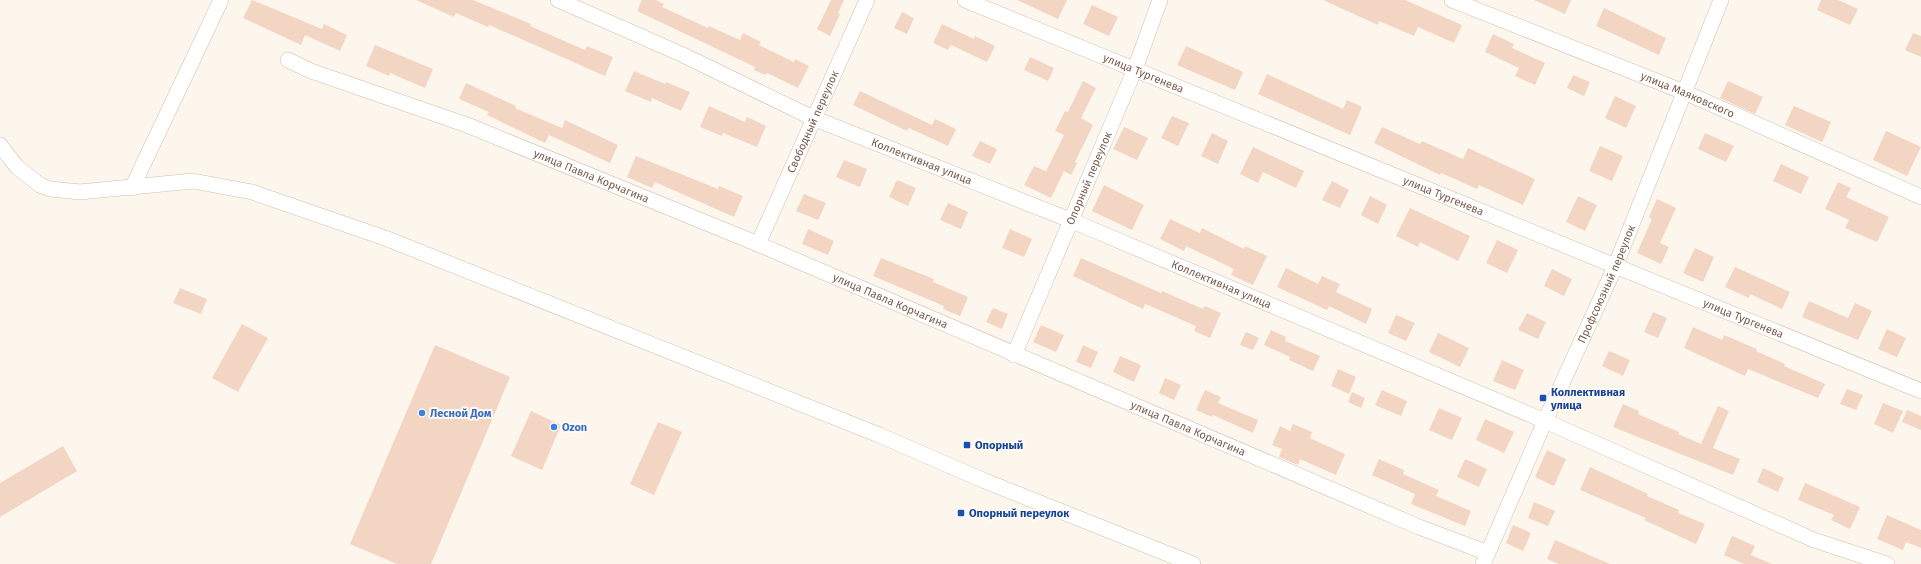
<svg xmlns="http://www.w3.org/2000/svg" width="1921" height="564" font-family="'Fira Sans',sans-serif">
<style>
.building{fill:#f3d5c3}
.lines{fill:none;stroke-linecap:round;stroke-linejoin:round}
.minor-casing{stroke:#d1beb0;stroke-width:16}
.minor{stroke:#fff;stroke-width:15}
.transit-dot{fill:#1a4fb4;stroke:#fffaf3;stroke-width:1.5}
.shop-dot{fill:#3f7fe0;stroke:#fffaf3;stroke-width:1.5}
.labels{text-anchor:middle;stroke-width:4;stroke-linejoin:round;paint-order:stroke}
.street-label{font-size:11px;fill:#7a5c4d;stroke:#fffaf3}
.transit-label{font-size:11px;font-weight:bold;fill:#164399;stroke:#fffaf3;text-anchor:start}
.shop-label{font-size:11px;font-weight:bold;fill:#366cbe;stroke:#fffaf3;text-anchor:start}
</style>
<rect width="100%" height="100%" fill="#fdf6ec"/>
<g class="building">
<polygon points="252,0 322,29 324,24 347,35 340,51 305,35 301,45 243,18"/>
<polygon points="416,0 473,0 531,24 530,26 585,50 587,46 613,57 605,76 489,25 488,27 456,13 454,17"/>
<polygon points="642,0 656,0 664,4 662,7 708,28 709,26 740,40 743,33 761,42 759,45 794,62 795,59 809,66 798,88 767,73 765,75 754,70 755,67 637,11"/>
<polygon points="831,0 844,0 838,13 840,14 830,36 817,29"/>
<polygon points="1017,0 1067,0 1058,19"/>
<polygon points="1323,0 1405,0 1462,25 1454,43 1418,27 1414,36 1379,21 1378,25"/>
<polygon points="1534,0 1571,0 1565,14"/>
<polygon points="1821,0 1838,0 1858,9 1850,25 1817,10"/>
<polygon points="1092,5 1118,17 1109,36 1083,24"/>
<polygon points="1604,8 1666,38 1659,55 1596,26"/>
<polygon points="902,12 914,18 907,34 894,28"/>
<polygon points="942,24 974,39 975,36 995,46 987,62 951,45 948,50 933,43"/>
<polygon points="1913,33 1921,36 1921,57 1905,50"/>
<polygon points="1493,34 1514,44 1512,48 1545,63 1535,85 1515,76 1519,68 1485,52"/>
<polygon points="375,45 433,69 425,88 390,73 389,76 366,66"/>
<polygon points="1186,46 1243,72 1235,90 1177,65"/>
<polygon points="1030,57 1054,68 1048,81 1024,70"/>
<polygon points="634,71 665,84 666,82 690,92 681,111 652,98 651,102 625,91"/>
<polygon points="1267,74 1343,109 1347,100 1362,107 1350,135 1258,94"/>
<polygon points="1573,75 1590,82 1584,96 1567,88"/>
<polygon points="1083,81 1096,88 1081,118 1093,125 1075,162 1077,163 1071,175 1064,171 1051,198 1024,185 1034,166 1046,171 1064,135 1055,131 1065,111 1068,112"/>
<polygon points="1728,81 1763,97 1755,114 1720,98"/>
<polygon points="466,83 516,106 515,108 562,128 565,120 618,145 610,163 549,135 545,143 487,115 489,112 459,99"/>
<polygon points="860,91 932,125 935,119 956,129 948,146 909,128 907,131 853,105"/>
<polygon points="1615,96 1636,106 1626,128 1605,118"/>
<polygon points="709,106 745,122 747,117 766,126 757,147 723,133 722,136 700,127"/>
<polygon points="1794,106 1831,122 1822,142 1785,125"/>
<polygon points="1172,116 1189,123 1178,146 1161,138"/>
<polygon points="1124,127 1148,138 1137,160 1113,149"/>
<polygon points="1382,127 1420,144 1422,141 1463,159 1468,148 1535,179 1523,205 1479,185 1477,189 1441,173 1440,175 1374,143"/>
<polygon points="1886,131 1921,147 1907,176 1873,160"/>
<polygon points="1212,133 1228,141 1218,164 1201,156"/>
<polygon points="1705,133 1734,146 1726,162 1698,149"/>
<polygon points="980,141 997,149 990,164 972,156"/>
<polygon points="1600,146 1623,156 1612,181 1589,171"/>
<polygon points="1253,147 1304,171 1296,188 1263,172 1258,183 1240,174"/>
<polygon points="636,156 718,189 719,186 743,196 734,217 655,182 652,188 627,177"/>
<polygon points="844,160 867,169 860,187 836,177"/>
<polygon points="1781,164 1809,177 1801,194 1773,181"/>
<polygon points="897,180 916,188 908,206 889,197"/>
<polygon points="1332,181 1349,190 1340,208 1322,200"/>
<polygon points="1838,182 1851,188 1846,197 1889,217 1877,242 1845,228 1849,220 1825,209"/>
<polygon points="1104,185 1144,205 1132,230 1092,211"/>
<polygon points="804,194 826,203 818,220 796,211"/>
<polygon points="1370,196 1387,205 1378,224 1361,215"/>
<polygon points="1578,196 1597,205 1585,231 1566,222"/>
<polygon points="1657,199 1676,208 1660,243 1669,247 1661,264 1637,253 1652,219 1649,217"/>
<polygon points="948,203 968,212 961,229 940,220"/>
<polygon points="1410,208 1470,236 1458,261 1420,242 1418,247 1396,236"/>
<polygon points="1170,219 1200,233 1202,228 1244,249 1245,246 1267,256 1253,285 1231,275 1234,269 1186,246 1184,251 1160,239"/>
<polygon points="808,229 834,241 828,255 802,244"/>
<polygon points="1010,229 1032,239 1024,257 1002,248"/>
<polygon points="1497,240 1518,250 1507,273 1486,263"/>
<polygon points="1695,248 1714,257 1703,282 1683,273"/>
<polygon points="881,258 934,279 933,282 968,297 960,316 943,309 944,306 873,276"/>
<polygon points="1081,258 1161,293 1162,291 1203,309 1205,306 1221,313 1210,338 1194,331 1196,326 1145,304 1143,309 1073,276"/>
<polygon points="1735,267 1790,292 1782,309 1750,294 1749,298 1725,287"/>
<polygon points="1286,268 1318,284 1322,276 1340,284 1336,292 1372,309 1366,324 1329,306 1327,310 1277,287"/>
<polygon points="1552,269 1572,279 1564,296 1544,286"/>
<polygon points="180,288 207,299 201,314 173,303"/>
<polygon points="1809,301 1848,318 1855,303 1872,311 1858,340 1802,317"/>
<polygon points="993,308 1008,314 1002,329 986,322"/>
<polygon points="1653,312 1667,318 1658,338 1644,332"/>
<polygon points="1527,313 1546,322 1538,339 1518,330"/>
<polygon points="1396,315 1415,323 1406,341 1388,333"/>
<polygon points="242,324 268,338 238,392 212,378"/>
<polygon points="1041,325 1064,335 1056,352 1033,342"/>
<polygon points="1693,327 1722,340 1724,335 1757,349 1756,351 1785,364 1784,366 1825,384 1818,398 1748,369 1745,376 1684,348"/>
<polygon points="1887,329 1906,338 1897,357 1878,349"/>
<polygon points="1271,330 1286,337 1285,341 1320,356 1313,371 1289,360 1290,357 1264,345"/>
<polygon points="1246,332 1259,338 1253,350 1240,345"/>
<polygon points="1438,333 1469,348 1460,367 1429,352"/>
<polygon points="435,345 510,377 431,564 397,564 350,544"/>
<polygon points="1083,345 1098,352 1091,368 1076,362"/>
<polygon points="1609,351 1630,360 1623,376 1602,366"/>
<polygon points="1120,356 1141,365 1134,382 1113,372"/>
<polygon points="1502,360 1524,370 1515,390 1493,381"/>
<polygon points="1338,369 1356,377 1349,394 1331,386"/>
<polygon points="1165,378 1181,385 1174,400 1159,393"/>
<polygon points="1847,389 1863,395 1856,410 1840,404"/>
<polygon points="1205,390 1221,397 1218,403 1258,420 1253,433 1213,415 1212,417 1196,410"/>
<polygon points="1382,390 1407,401 1401,416 1375,405"/>
<polygon points="1352,392 1365,398 1361,408 1348,402"/>
<polygon points="1883,403 1903,411 1893,433 1874,424"/>
<polygon points="1623,404 1639,411 1638,414 1679,432 1678,434 1701,444 1718,406 1729,411 1713,448 1740,459 1733,475 1613,427"/>
<polygon points="1439,408 1462,418 1452,440 1429,430"/>
<polygon points="1907,410 1921,416 1921,430 1902,422"/>
<polygon points="531,411 561,425 542,470 511,456"/>
<polygon points="1485,419 1514,432 1504,453 1476,440"/>
<polygon points="658,422 682,432 654,495 630,484"/>
<polygon points="1293,424 1312,432 1310,438 1345,454 1336,475 1300,459 1298,465 1279,457 1282,449 1272,445 1280,426 1290,431"/>
<polygon points="63,446 77,471 0,517 0,483"/>
<polygon points="1547,450 1566,459 1554,486 1535,477"/>
<polygon points="1379,459 1404,470 1403,474 1439,490 1436,496 1471,511 1465,526 1411,504 1415,494 1372,475"/>
<polygon points="1465,459 1487,469 1479,487 1457,477"/>
<polygon points="1590,467 1648,494 1647,496 1679,510 1678,513 1705,524 1696,544 1644,520 1646,518 1580,490"/>
<polygon points="1763,468 1784,478 1778,492 1757,482"/>
<polygon points="1805,483 1860,507 1850,529 1831,520 1834,515 1798,500"/>
<polygon points="1534,502 1555,511 1548,526 1528,518"/>
<polygon points="1887,515 1921,530 1921,548 1906,542 1903,550 1877,539"/>
<polygon points="1513,525 1531,533 1523,551 1506,543"/>
<polygon points="1732,536 1755,546 1751,555 1772,564 1744,564 1724,555"/>
<polygon points="1555,540 1610,564 1559,564 1547,559"/>
</g>
<g class="lines">
<g class="minor-casing">
<g id="minor">
<path id="s1" d="M558,0L681,54L813,118L1070,220L1545,421L1814,540L1887,564"/>
<path id="s2" d="M965,0L1921,391"/>
<path id="s3" d="M1452,0L1684,92L1921,197"/>
<path id="s4" d="M288,60L311,71L467,125L758,244L1419,527L1488,553"/>
<polyline points="0,145 17,167 40,185 50,189 80,192 193,181 252,192 385,238 879,435 985,481 1193,564"/>
<polyline points="132,188 221,0"/>
<path id="s5" d="M758,244L867,0"/>
<path id="s6" d="M1014,355L1135,69L1160,0"/>
<path id="s7" d="M1483,564L1545,421L1615,267L1721,0"/>
</g>
</g>
<use href="#minor" class="minor"/>
</g>
<g class="transit-dot">
<rect x="1539" y="394" width="8" height="8" rx="2"/>
<rect x="963" y="441" width="8" height="8" rx="2"/>
<rect x="957" y="509" width="8" height="8" rx="2"/>
</g>
<g class="shop-dot">
<circle cx="422" cy="413" r="4"/>
<circle cx="554" cy="427" r="4"/>
</g>
<g class="labels">
<g class="street-label">
<text dy="4" stroke="none"><textPath href="#s2" startOffset="193">улица Тургенева</textPath></text>
<text dy="4" stroke="none"><textPath href="#s3" startOffset="254">улица Маяковского</textPath></text>
<text dy="4" stroke="none"><textPath href="#s5" startOffset="134">Свободный переулок</textPath></text>
<text dy="4" stroke="none"><textPath href="#s1" startOffset="398">Коллективная улица</textPath></text>
<text dy="4" stroke="none"><textPath href="#s4" startOffset="325">улица Павла Корчагина</textPath></text>
<text dy="4" stroke="none"><textPath href="#s6" startOffset="192">Опорный переулок</textPath></text>
<text dy="4" stroke="none"><textPath href="#s2" startOffset="517">улица Тургенева</textPath></text>
<text dy="4" stroke="none"><textPath href="#s1" startOffset="722">Коллективная улица</textPath></text>
<text dy="4" stroke="none"><textPath href="#s7" startOffset="306">Профсоюзный переулок</textPath></text>
<text dy="4" stroke="none"><textPath href="#s4" startOffset="649">улица Павла Корчагина</textPath></text>
<text dy="4" stroke="none"><textPath href="#s2" startOffset="841">улица Тургенева</textPath></text>
<text dy="4" stroke="none"><textPath href="#s4" startOffset="973">улица Павла Корчагина</textPath></text>
</g>
<g class="transit-label">
<text x="1551" y="396">Коллективная<tspan x="1551" dy="13">улица</tspan></text>
<text x="975" y="449">Опорный</text>
<text x="969" y="517">Опорный переулок</text>
</g>
<g class="shop-label">
<text x="430" y="417">Лесной Дом</text>
<text x="562" y="431">Ozon</text>
</g>
</g>
</svg>
